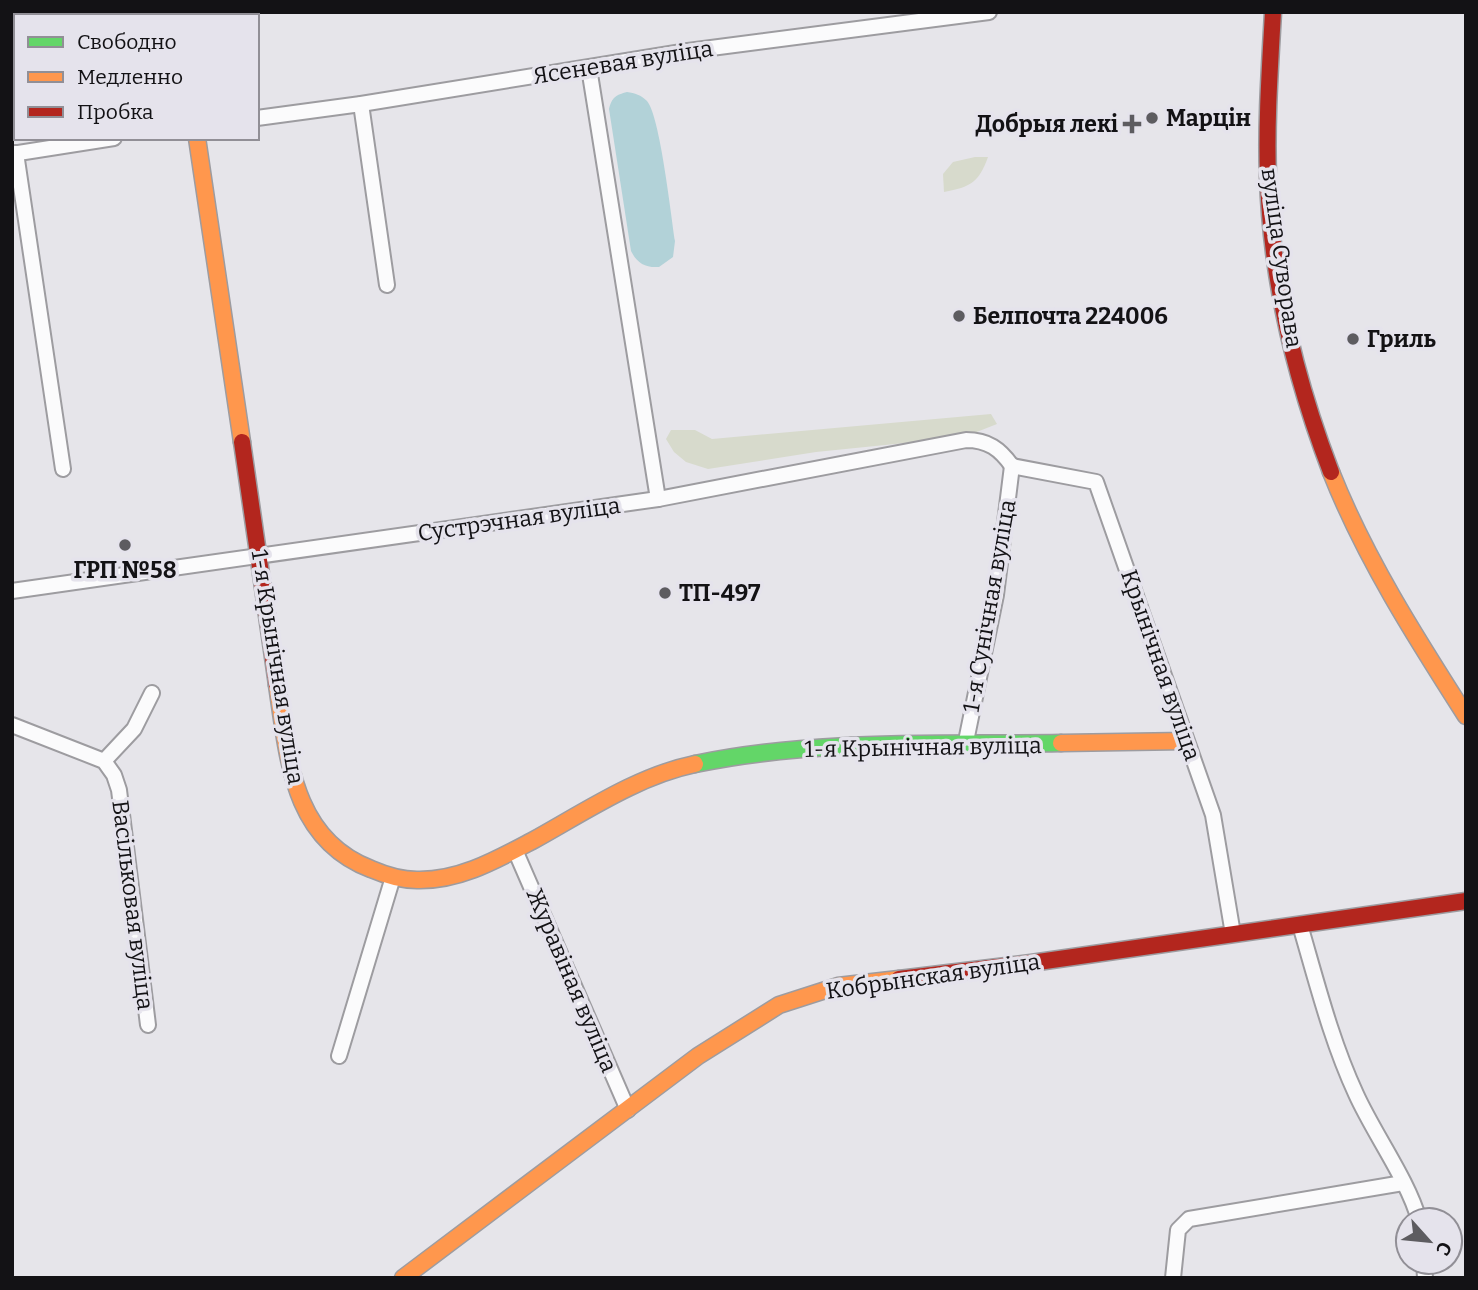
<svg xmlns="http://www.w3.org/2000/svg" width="1478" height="1290" font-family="Bitter,serif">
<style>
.green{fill:#d7dacc}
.water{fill:#b2d2d8}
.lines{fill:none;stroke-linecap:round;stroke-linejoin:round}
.street-casing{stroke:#9d9ca0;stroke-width:18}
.fast-casing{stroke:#9d9ca0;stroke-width:19}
.slow-casing{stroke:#9d9ca0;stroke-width:19}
.jam-casing{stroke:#9d9ca0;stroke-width:19}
.street{stroke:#fbfbfc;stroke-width:14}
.fast{stroke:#63d668;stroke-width:16}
.slow{stroke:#ff974d;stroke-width:16}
.jam{stroke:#b3261e;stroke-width:16}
.poi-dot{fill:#5d5c60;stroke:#e5e3ec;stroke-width:2.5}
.labels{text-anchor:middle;stroke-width:7;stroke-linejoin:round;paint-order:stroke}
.street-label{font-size:23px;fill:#131215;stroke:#e5e3ec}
.poi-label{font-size:23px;font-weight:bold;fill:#131215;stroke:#e5e3ec;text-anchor:start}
</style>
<rect width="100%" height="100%" fill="#e6e5ea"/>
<g class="green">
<path d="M975,157H988C979,182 971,187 944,192L943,174L953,162Z"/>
<polygon points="991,414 997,424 964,437 816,452 708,469 686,462 674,452 666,439 671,430 695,430 712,439"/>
</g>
<path class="water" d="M627,92C635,93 641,95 647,101C660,116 671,215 675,241L673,257L659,267C645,268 637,263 631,251L609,109C612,97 616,95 627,92Z"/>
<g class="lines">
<g class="street-casing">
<g id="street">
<polyline points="175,12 175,16"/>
<polyline points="589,68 658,499"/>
<polyline points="361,104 387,285"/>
<polyline points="257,118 361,104 688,51 989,12"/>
<polyline points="16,153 63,469"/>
<polyline points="12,154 114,138"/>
<polyline points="1012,466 1096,482 1213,815 1233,934"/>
<path d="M12,591L658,499L966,440C988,440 1000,449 1012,466"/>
<polyline points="12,725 104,761 114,775 119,790 148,1025"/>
<polyline points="965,746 996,595 1012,466"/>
<polyline points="104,761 134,729 152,693"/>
<polyline points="515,850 628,1110"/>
<path d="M1300,925C1317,983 1331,1040 1356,1094C1374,1134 1408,1180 1419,1220"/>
<polyline points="339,1056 393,877"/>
<polyline points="1424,1262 1425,1278"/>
<polyline points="1173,1278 1178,1230 1189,1219 1403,1183"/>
</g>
</g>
<g class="fast-casing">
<path id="fast" d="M695,764C814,739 940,745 1061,743"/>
</g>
<g class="slow-casing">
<g id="slow">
<polyline points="197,138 242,442"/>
<path d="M1331,472C1365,558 1416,638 1466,716"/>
<path d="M277,685C288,757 292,839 371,869C385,875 401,880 417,880C459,881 496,860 532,841C583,813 637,776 695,764"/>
<polyline points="1061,743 1185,741"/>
<polyline points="403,1278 698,1056 779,1005 838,986 899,979"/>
</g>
</g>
<g class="jam-casing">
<g id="jam">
<path d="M1273,12C1270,67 1266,122 1268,177C1271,278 1295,378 1331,472"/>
<polyline points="242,442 277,685"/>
<polyline points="899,979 1031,963 1466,901"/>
</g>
</g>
<use href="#street" class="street"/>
<use href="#fast" class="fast"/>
<use href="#slow" class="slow"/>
<use href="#jam" class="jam"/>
</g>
<g class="poi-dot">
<circle cx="1152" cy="118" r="7"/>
<path d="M1128.5 113.5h7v7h7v7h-7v7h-7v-7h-7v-7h7z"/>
<circle cx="959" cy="316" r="7"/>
<circle cx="1353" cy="339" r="7"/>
<circle cx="125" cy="545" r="7"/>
<circle cx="665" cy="593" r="7"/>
</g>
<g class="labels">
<g class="street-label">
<text transform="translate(623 62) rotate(-9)" y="8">Ясеневая вуліца</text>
<text transform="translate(1282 258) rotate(82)" y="8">вуліца Суворава</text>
<text transform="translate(519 519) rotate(-8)" y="8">Сустрэчная вуліца</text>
<text transform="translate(989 606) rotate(-80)" y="8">1-я Сунічная вуліца</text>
<text transform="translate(1161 665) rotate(71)" y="8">Крынічная вуліца</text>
<text transform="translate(278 667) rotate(81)" y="8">1-я Крынічная вуліца</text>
<text transform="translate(923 747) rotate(-1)" y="8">1-я Крынічная вуліца</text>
<text transform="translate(133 905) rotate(83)" y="8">Васільковая вуліца</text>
<text transform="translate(933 976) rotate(-8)" y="8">Кобрынская вуліца</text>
<text transform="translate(572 980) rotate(67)" y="8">Журавіная вуліца</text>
</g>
<g class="poi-label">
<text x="1166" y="126">Марцін</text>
<text x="1118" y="132" text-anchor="end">Добрыя лекі</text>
<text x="973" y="324">Белпочта 224006</text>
<text x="1367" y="347">Гриль</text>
<text x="125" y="578" text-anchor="middle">ГРП №58</text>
<text x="679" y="601">ТП-497</text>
</g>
</g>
<rect width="1478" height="1290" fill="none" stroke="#131215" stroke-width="28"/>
<rect x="14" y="14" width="245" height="126" fill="#e5e3ec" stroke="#918f96" stroke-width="2"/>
<rect x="28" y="37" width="35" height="10" fill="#63d668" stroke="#918f96" stroke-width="2"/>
<text x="77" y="49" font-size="21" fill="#131215">Свободно</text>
<rect x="28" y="72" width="35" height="10" fill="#ff974d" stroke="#918f96" stroke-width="2"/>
<text x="77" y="84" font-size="21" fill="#131215">Медленно</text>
<rect x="28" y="107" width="35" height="10" fill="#b3261e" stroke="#918f96" stroke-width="2"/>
<text x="77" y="119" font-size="21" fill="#131215">Пробка</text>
<g transform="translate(1429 1241) rotate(117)"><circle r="33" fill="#e5e3ec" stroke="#918f96" stroke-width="2"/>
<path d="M0-5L12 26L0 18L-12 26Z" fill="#5d5c60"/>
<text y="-10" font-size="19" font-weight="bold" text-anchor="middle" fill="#131215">С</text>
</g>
</svg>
